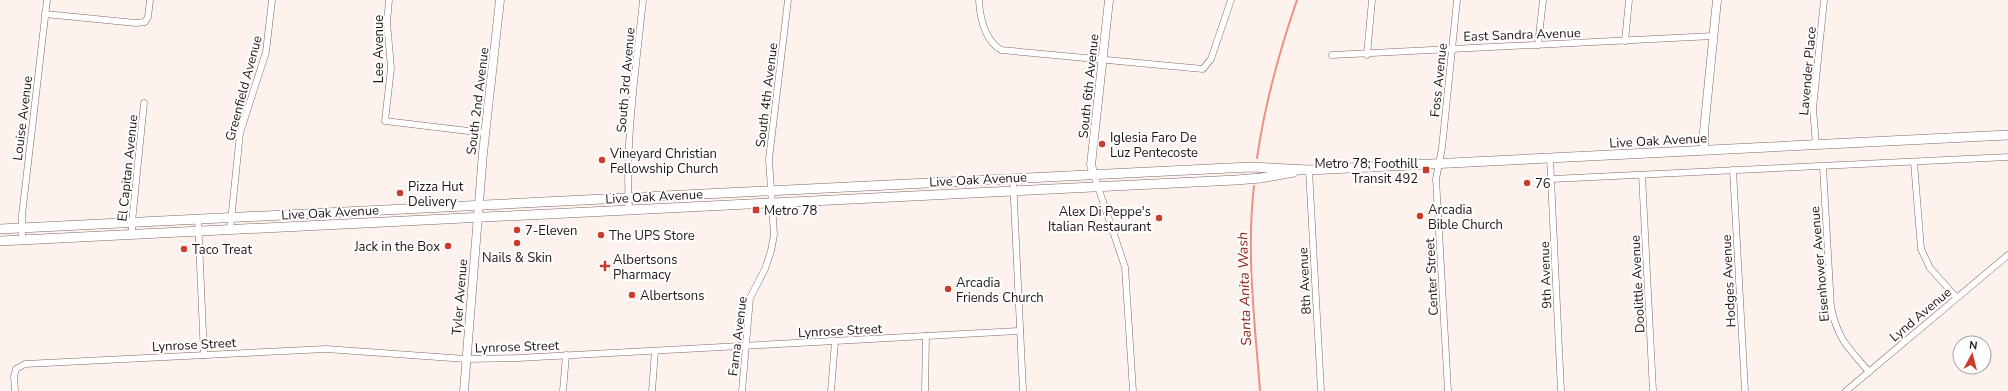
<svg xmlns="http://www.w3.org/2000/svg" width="2008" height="391" font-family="'Nunito Sans',sans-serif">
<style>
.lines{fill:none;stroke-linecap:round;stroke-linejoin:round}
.stream{stroke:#ef9080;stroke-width:2}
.street-casing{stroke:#826762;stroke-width:7}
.secondary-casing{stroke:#826762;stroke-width:9}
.primary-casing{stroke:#826762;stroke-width:10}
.street{stroke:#fff;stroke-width:6}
.secondary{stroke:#fff;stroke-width:8}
.primary{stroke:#fff;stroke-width:9}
.poi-dot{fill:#ca3d2d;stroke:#fff;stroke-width:1.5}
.labels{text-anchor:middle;stroke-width:4;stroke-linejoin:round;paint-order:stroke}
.street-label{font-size:13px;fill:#1f1513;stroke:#fff}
.poi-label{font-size:13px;fill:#1f1513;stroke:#fff;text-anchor:start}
.water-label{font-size:14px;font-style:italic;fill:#902116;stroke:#fff}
</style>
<rect width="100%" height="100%" fill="#fef2ef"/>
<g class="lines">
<g class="stream">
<path d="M1257,158C1265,103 1279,52 1297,0"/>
<path d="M1254,186C1246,254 1255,323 1260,391"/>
</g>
<g class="street-casing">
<g id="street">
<polyline points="389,0 387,22 391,68 385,121 485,133"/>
<path d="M979,0C980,18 985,40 1001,50L1203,69L1211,59L1231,0"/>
<polyline points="45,14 136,23 145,22 148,17 150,0"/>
<polyline points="1625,41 1629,0"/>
<polyline points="1538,45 1543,0"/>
<polyline points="1332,55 1713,36"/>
<polyline points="1367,55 1372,0"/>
<polyline points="1816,144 1813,109 1824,0"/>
<polyline points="1550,158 1561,391"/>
<polyline points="1914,162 1921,249 1930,268 1956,297"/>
<path d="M1823,167L1831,307C1838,340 1848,347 1869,372"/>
<polyline points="1309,170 1321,391"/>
<polyline points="1733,170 1745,391"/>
<polyline points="1094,175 1125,267 1133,391"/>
<polyline points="1642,175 1653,391"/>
<polyline points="1013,179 1023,391"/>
<polyline points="1552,179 2008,157"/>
<path d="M629,209C625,140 636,69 643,0"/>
<polyline points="198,219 204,355"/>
<polyline points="230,230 240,133 266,52 272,0"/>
<polyline points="132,234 132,222 144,103"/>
<polyline points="22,239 22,215 47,0"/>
<polyline points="15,391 14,376 16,369 25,364 326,349 466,359 518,358 1020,331"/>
<polyline points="563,391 566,355"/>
<polyline points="652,391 655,351"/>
<polyline points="742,391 750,298 765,269 771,251 774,235 769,159 788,0"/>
<polyline points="831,391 835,342"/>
<polyline points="925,391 926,336"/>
<polyline points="1448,391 1436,179 1442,148 1457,0"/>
<polyline points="1846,391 2008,255"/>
</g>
</g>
<g class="secondary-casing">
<g id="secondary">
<polyline points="1704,150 1704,131 1717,0"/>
<polyline points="1094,175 1091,165 1109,0"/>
<polyline points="464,391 483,153 500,0"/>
</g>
</g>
<g class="primary-casing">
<g id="primary">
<polyline points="0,229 1250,167 1309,170 2008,135"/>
<polyline points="0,241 1236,180 1261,178 1294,172"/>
</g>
</g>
<use href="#street" class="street"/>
<use href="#secondary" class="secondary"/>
<use href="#primary" class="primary"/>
</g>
<g class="poi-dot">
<circle cx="1102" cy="144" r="4"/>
<circle cx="602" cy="160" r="4"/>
<rect x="1422" y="166" width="8" height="8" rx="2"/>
<circle cx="1527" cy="183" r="4"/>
<circle cx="400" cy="193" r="4"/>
<rect x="752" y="206" width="8" height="8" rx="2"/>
<circle cx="1420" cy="216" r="4"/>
<circle cx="1159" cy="218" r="4"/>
<circle cx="517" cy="230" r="4"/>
<circle cx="601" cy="235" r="4"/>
<circle cx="517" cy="243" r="4"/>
<circle cx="448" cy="246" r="4"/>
<circle cx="184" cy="249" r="4"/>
<path d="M603 260h4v4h4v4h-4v4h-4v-4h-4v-4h4z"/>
<circle cx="948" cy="289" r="4"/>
<circle cx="632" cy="295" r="4"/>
</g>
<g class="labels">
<g class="street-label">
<text transform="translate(1522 34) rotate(-2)" y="5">East Sandra Avenue</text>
<text transform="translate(378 49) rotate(-90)" y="5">Lee Avenue</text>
<text transform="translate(1807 71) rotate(-85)" y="5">Lavender Place</text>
<text transform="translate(625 80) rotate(-85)" y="5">South 3rd Avenue</text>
<text transform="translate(1438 80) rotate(-84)" y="5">Foss Avenue</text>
<text transform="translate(1088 86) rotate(-84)" y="5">South 6th Avenue</text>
<text transform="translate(243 88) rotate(-75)" y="5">Greenfield Avenue</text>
<text transform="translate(766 95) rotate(-83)" y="5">South 4th Avenue</text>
<text transform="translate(477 101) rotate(-83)" y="5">South 2nd Avenue</text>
<text transform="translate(22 118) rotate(-83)" y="5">Louise Avenue</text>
<text transform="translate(1658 140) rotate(-3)" y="5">Live Oak Avenue</text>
<text transform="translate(127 168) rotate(-84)" y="5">El Capitan Avenue</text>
<text transform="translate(978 179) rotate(-3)" y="5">Live Oak Avenue</text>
<text transform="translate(654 196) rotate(-3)" y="5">Live Oak Avenue</text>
<text transform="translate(330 212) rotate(-3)" y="5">Live Oak Avenue</text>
<text transform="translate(1819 264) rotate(-95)" y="5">Eisenhower Avenue</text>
<text transform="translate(1545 275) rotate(-92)" y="5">9th Avenue</text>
<text transform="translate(1431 277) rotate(-93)" y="5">Center Street</text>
<text transform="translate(1304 281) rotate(-93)" y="5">8th Avenue</text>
<text transform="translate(1728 281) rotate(-93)" y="5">Hodges Avenue</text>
<text transform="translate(1637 284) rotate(-93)" y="5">Doolittle Avenue</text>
<text transform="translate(459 297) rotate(-85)" y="5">Tyler Avenue</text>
<text transform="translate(1920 314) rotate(-40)" y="5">Lynd Avenue</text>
<text transform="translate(840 330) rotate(-3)" y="5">Lynrose Street</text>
<text transform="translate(737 336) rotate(-83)" y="5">Farna Avenue</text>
<text transform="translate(194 344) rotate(-3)" y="5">Lynrose Street</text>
<text transform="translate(517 346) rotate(-2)" y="5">Lynrose Street</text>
</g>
<g class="poi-label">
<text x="1110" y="142">Iglesia Faro De<tspan x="1110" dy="15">Luz Pentecoste</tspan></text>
<text x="610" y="158">Vineyard Christian<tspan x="610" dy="15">Fellowship Church</tspan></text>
<text x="1418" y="168" text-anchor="end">Metro 78; Foothill<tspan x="1418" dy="15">Transit 492</tspan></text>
<text x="1535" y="188">76</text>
<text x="408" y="191">Pizza Hut<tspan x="408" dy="15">Delivery</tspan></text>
<text x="1428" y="214">Arcadia<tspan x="1428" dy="15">Bible Church</tspan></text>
<text x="764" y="215">Metro 78</text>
<text x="1151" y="216" text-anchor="end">Alex Di Peppe's<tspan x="1151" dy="15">Italian Restaurant</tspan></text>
<text x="525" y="235">7-Eleven</text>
<text x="609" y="240">The UPS Store</text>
<text x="440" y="251" text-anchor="end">Jack in the Box</text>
<text x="192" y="254">Taco Treat</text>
<text x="517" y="262" text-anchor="middle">Nails &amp; Skin</text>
<text x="613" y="264">Albertsons<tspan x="613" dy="15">Pharmacy</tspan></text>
<text x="956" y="287">Arcadia<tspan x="956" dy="15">Friends Church</tspan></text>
<text x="640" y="300">Albertsons</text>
</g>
<g class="water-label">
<text transform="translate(1244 289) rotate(-92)" y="5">Santa Anita Wash</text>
</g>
</g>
<g transform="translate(1972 355) rotate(7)"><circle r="19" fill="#ffffff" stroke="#a5a1a1"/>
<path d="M0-3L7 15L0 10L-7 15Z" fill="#ca3d2d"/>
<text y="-6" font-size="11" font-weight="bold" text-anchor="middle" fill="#1f1513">N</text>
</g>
</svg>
